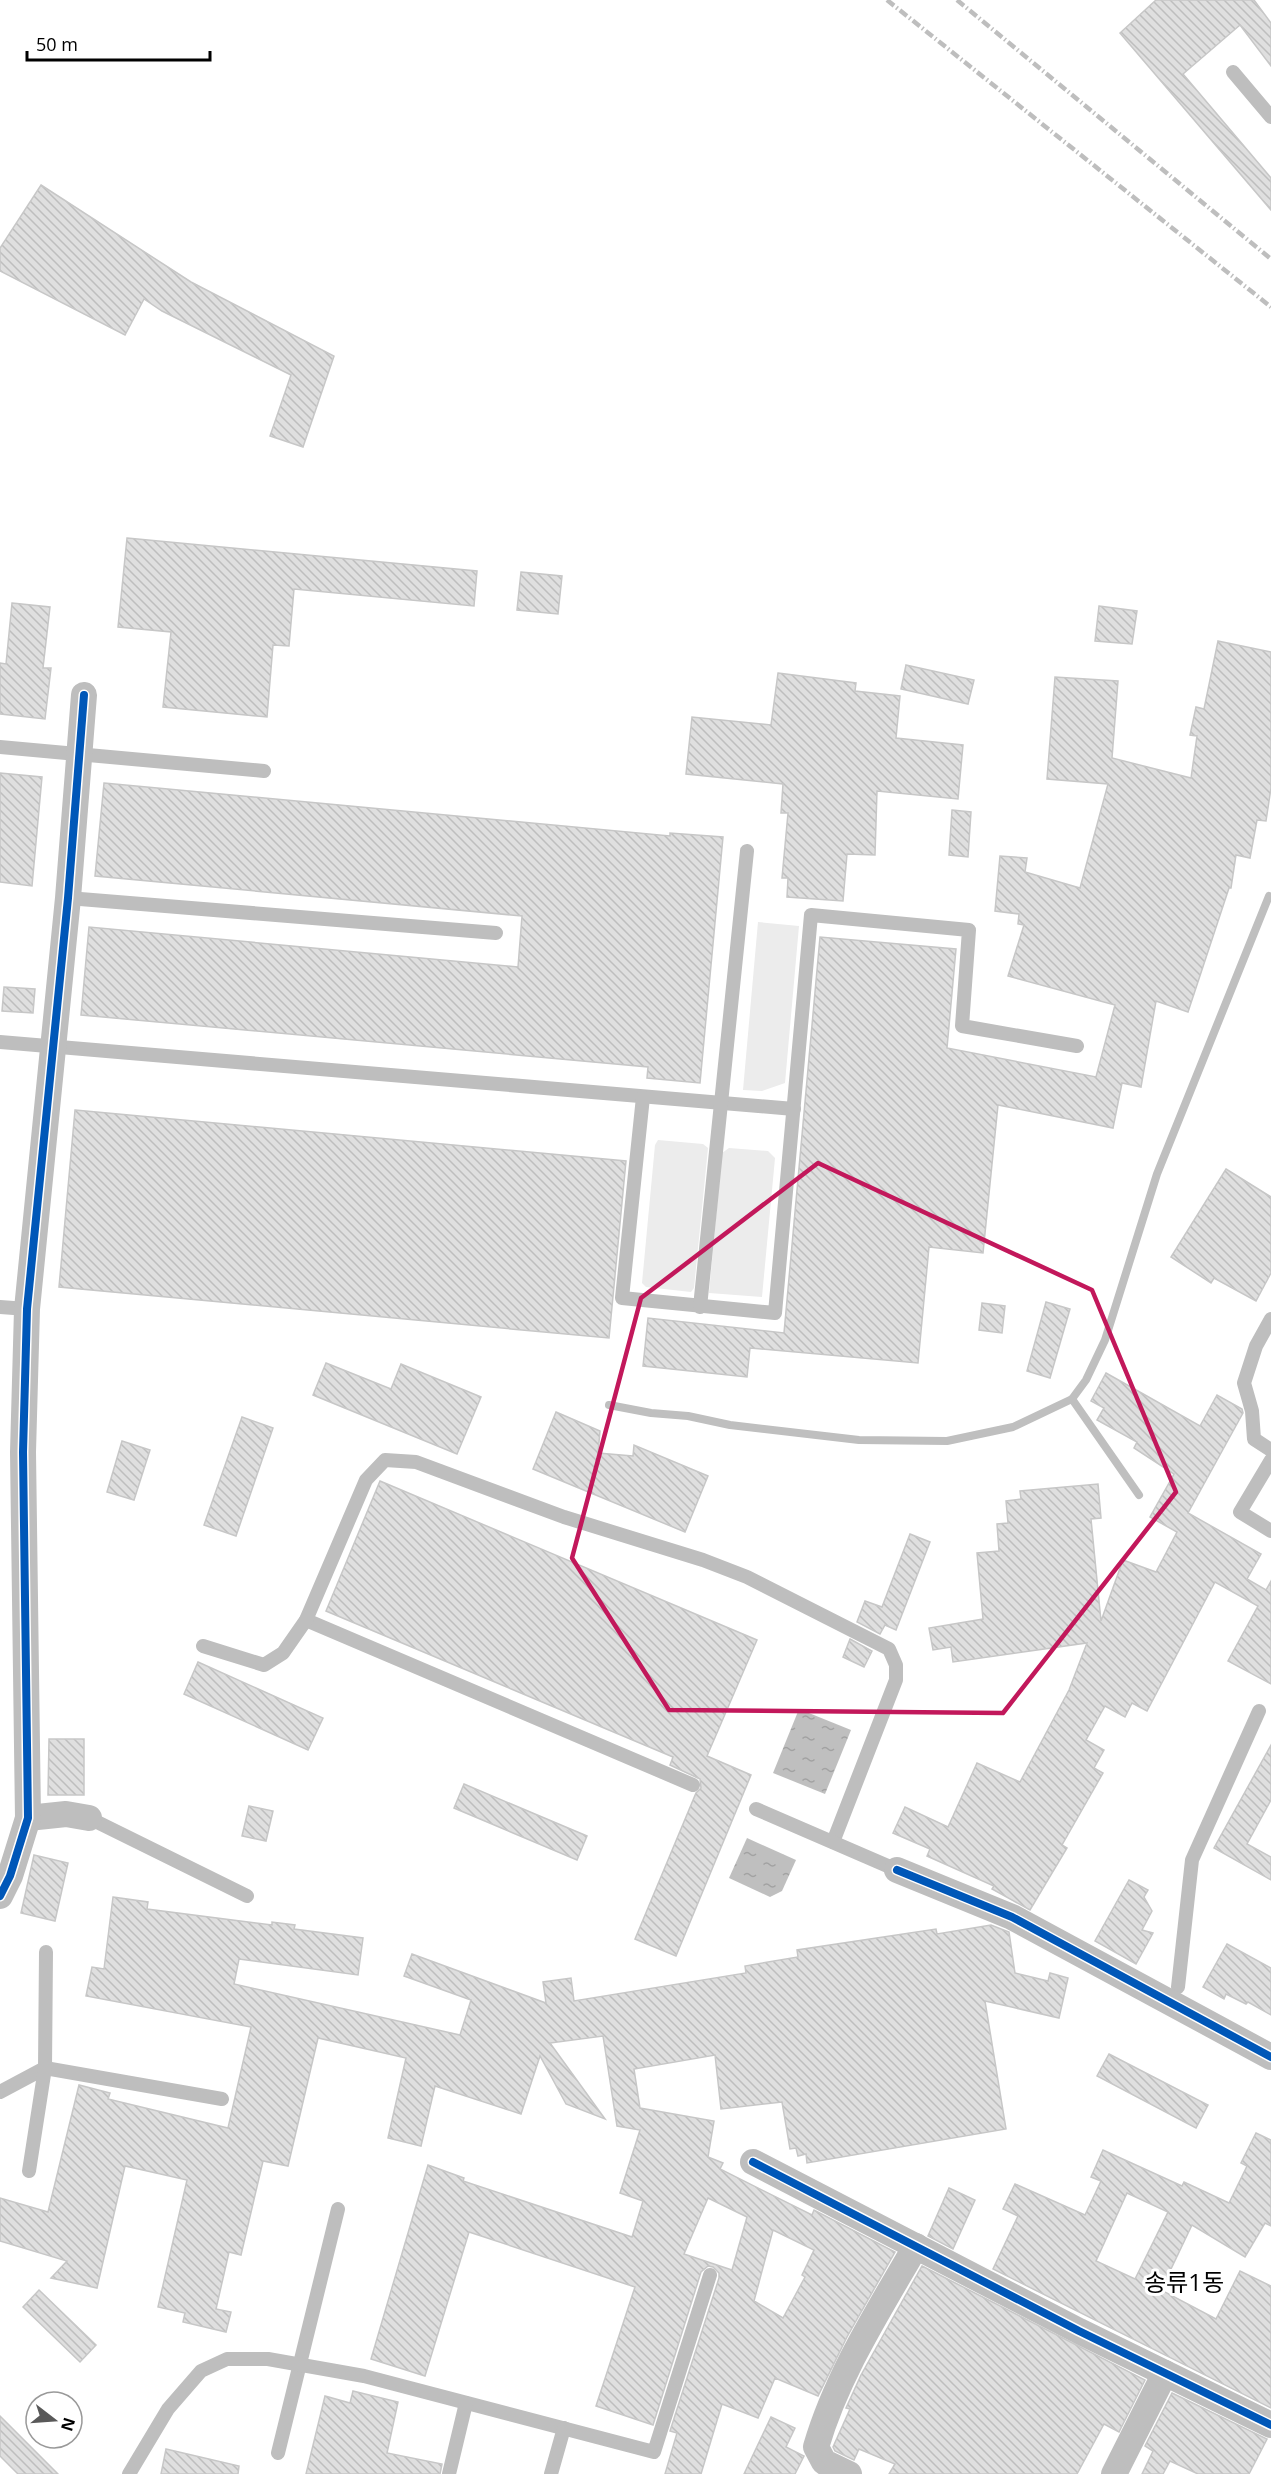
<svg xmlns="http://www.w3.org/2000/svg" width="1271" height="2474" font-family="'Open Sans','Noto Sans KR',sans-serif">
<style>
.grass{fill:#ececec}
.water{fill:url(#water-ripples)}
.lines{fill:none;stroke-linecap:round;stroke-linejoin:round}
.stream{stroke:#bfbfbf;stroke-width:8}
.building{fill:url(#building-back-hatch);stroke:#c7c7c7;stroke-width:1.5;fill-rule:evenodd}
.lane{stroke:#bebebe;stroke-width:14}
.street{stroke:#bebebe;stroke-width:26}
.rail{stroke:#bebebe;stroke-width:4.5;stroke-dasharray:9 3 1.5 3;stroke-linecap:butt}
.cycleway-casing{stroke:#fff;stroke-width:11}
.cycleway{stroke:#0057b8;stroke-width:8}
.marked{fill:none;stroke:#c2185b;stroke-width:4.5;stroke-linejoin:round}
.labels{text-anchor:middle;stroke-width:6;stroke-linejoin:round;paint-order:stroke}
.quarter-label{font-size:24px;fill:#000;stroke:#fff}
</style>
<defs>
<pattern id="water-ripples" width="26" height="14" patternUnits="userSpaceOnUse" patternTransform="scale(1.5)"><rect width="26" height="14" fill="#bfbfbf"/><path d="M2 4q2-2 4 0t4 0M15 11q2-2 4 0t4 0" fill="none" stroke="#a2a2a2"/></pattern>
<pattern id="building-back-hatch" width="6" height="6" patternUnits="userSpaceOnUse" patternTransform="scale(1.5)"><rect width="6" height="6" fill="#dfdfdf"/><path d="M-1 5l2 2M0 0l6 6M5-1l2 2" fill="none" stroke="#bebebe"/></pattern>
</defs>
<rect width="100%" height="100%" fill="#fff"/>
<g class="grass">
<polygon points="758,922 799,926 785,1083 762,1091 743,1090"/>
<polygon points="658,1140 703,1144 708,1148 694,1288 691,1292 646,1287 642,1283 655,1145"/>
<polygon points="729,1148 768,1151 775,1158 762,1297 709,1293 722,1153"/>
</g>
<g class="water">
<polygon points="799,1709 851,1730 825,1794 773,1773"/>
<polygon points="747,1838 796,1860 782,1891 770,1897 729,1878"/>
</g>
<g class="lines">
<g class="stream">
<polyline points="1072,1399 1139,1495"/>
<polyline points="609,1405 651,1413 688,1416 730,1425 859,1440 947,1441 1013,1427 1072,1399 1086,1380 1105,1340 1157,1174 1269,896 1271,897"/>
</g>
</g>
<g class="building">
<polygon points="1156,0 1254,0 1271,23 1271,66 1240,25 1183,74 1271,178 1271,210 1120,33"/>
<polygon points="41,185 191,282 334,356 303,447 270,436 291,375 162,311 144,299 125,335 0,271 0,248"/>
<polygon points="127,538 477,571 474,606 294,589 289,646 273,645 267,717 163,707 171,632 118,627"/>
<polygon points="521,572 562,576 558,614 517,610"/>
<polygon points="12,603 50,607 43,668 51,668 45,719 0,714 0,663 6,664"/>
<polygon points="1099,606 1137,611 1132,644 1095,641"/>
<polygon points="1218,641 1271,652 1271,788 1266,821 1257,820 1250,858 1236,855 1231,888 1229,888 1188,1012 1156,1001 1141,1087 1122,1083 1113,1128 998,1105 983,1253 929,1247 918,1363 750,1348 747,1377 643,1366 648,1318 784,1333 820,937 956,949 947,1048 1096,1077 1115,1005 1008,976 1024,925 1018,924 1019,914 995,911 1000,856 1027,858 1025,872 1080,888 1108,784 1047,779 1055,677 1118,681 1112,758 1191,778 1197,736 1190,735 1196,707 1204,709"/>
<polygon points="906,665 974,680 968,704 901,689"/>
<polygon points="778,673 856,683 855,691 900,696 896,738 963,745 958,799 877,791 875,855 847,854 843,901 787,897 788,878 782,878 788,813 781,813 783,784 686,774 692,717 771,725"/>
<polygon points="0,773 42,777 32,886 0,882"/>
<polygon points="104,783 670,836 670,833 723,837 700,1083 647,1078 648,1067 81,1015 89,927 518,967 522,916 95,876"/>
<polygon points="952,810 971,812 968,857 949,855"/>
<polygon points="4,987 35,989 33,1013 2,1011"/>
<polygon points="75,1110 626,1161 609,1338 59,1287"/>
<polygon points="1226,1169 1271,1197 1271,1273 1256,1301 1214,1278 1211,1283 1171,1257"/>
<polygon points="1046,1302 1070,1309 1050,1378 1027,1371"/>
<polygon points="982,1303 1005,1306 1002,1333 979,1330"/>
<polygon points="326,1363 391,1389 401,1364 481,1397 457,1454 313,1395"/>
<polygon points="1106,1373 1200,1426 1217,1395 1242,1409 1243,1413 1188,1513 1261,1554 1247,1579 1266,1590 1271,1581 1271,1684 1228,1661 1258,1606 1215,1582 1147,1711 1132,1703 1125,1717 1105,1706 1086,1740 1104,1750 1094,1768 1103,1773 1062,1845 1067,1848 1030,1910 992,1889 994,1886 927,1856 930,1849 893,1833 905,1807 948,1827 977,1763 1020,1782 1069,1690 1087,1643 953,1662 951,1647 933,1650 929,1628 983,1619 977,1553 999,1551 997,1524 1008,1523 1006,1501 1021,1499 1020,1491 1098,1484 1101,1518 1091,1519 1101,1621 1123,1560 1156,1572 1177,1532 1150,1517 1174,1474 1134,1448 1137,1442 1097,1420 1104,1408 1091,1401"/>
<polygon points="556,1412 600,1431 598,1453 633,1456 634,1445 708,1476 685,1532 533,1469"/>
<polygon points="242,1417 273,1428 236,1536 204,1525"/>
<polygon points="122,1441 150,1450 134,1500 107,1492"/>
<polygon points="380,1481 757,1640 707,1756 751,1775 676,1956 635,1939 696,1793 701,1788 700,1779 670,1765 673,1757 326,1611"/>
<polygon points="910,1534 930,1542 896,1630 885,1625 880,1634 857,1622 865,1601 882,1607"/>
<polygon points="850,1639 872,1651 864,1667 843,1657"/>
<polygon points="198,1662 323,1718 308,1750 184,1694"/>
<polygon points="49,1739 84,1739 84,1795 48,1795"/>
<polygon points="1271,1745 1271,1800 1247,1844 1271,1857 1271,1880 1214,1848"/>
<polygon points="464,1784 587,1836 577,1860 454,1808"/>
<polygon points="249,1806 273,1811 266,1841 242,1836"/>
<polygon points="34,1855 68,1863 55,1921 21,1913"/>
<polygon points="1129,1880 1148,1890 1144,1897 1152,1911 1142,1930 1153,1933 1136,1964 1095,1941"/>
<path d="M113,1897L148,1902L147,1909L272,1925V1922L295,1925L294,1929L363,1938L358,1975L239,1959L234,1984L460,2035L471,2000L404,1976L412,1954L546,2003L543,1982L571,1978L574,2001L746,1973L745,1966L798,1957L797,1950L936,1929L937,1934L991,1925L1009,1932L1015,1973L1048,1981L1050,1973L1068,1978L1059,2018L985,2001L1006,2129L807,2163L806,2154L798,2156L796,2148L790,2149L782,2102L721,2109L715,2055L634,2069L640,2108L714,2121L708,2157L723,2163L720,2169L812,2215L814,2210L895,2252L847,2337L818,2396L775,2378L758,2418L722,2404L701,2474H665L677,2433L670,2431L719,2278V2273L713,2267L708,2266L701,2272L653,2425L596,2406L635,2287L469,2232L425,2376L371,2359L428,2165L464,2178L463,2181L632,2237L643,2201L620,2193L640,2130L617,2126L603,2036L550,2043L605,2119L566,2104L540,2056L521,2114L435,2086L421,2146L388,2138L406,2058L318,2038L288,2166L263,2161L241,2255L229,2252L216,2309L231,2312L226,2332L183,2322L185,2313L158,2307L187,2180L125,2166L97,2288L51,2278L67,2261L0,2241V2198L48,2212L79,2085L110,2093L108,2099L228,2128L251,2027L86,1996L92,1967L104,1969ZM708,2198L747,2217L732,2270L684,2254ZM773,2230L814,2250L802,2275L805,2277L783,2318L754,2301Z"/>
<polygon points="1227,1944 1271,1968 1271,2015 1248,2002 1246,2004 1226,1994 1224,1999 1203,1987"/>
<polygon points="1109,2054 1208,2105 1196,2128 1097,2076"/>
<path d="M1256,2133L1271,2140V2226L1265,2223L1245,2257L1192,2225L1161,2290L1216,2319L1240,2271L1271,2286V2408L993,2269L1018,2216L1003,2209L1015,2184L1085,2215L1101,2181L1091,2177L1103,2150L1182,2186L1184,2182L1229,2203L1247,2166L1241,2163ZM1127,2193L1168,2212L1135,2279L1096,2261Z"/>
<polygon points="949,2188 975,2200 953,2249 928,2236"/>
<polygon points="922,2266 1145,2380 1119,2432 1104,2424 1077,2474 889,2474 895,2464 859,2449 854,2460 835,2451 833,2447 850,2409 846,2408 861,2375"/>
<polygon points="39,2290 96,2345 80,2362 23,2307"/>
<polygon points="353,2391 398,2402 387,2453 442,2464 440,2474 306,2474 325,2396 350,2403"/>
<polygon points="1172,2393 1267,2439 1249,2474 1198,2474 1170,2461 1163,2474 1142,2474 1153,2451 1145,2446"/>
<polygon points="0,2416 58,2474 18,2474 0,2456"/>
<polygon points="771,2417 795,2428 786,2447 804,2456 795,2474 744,2474"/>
<polygon points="166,2449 239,2466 238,2474 161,2474"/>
</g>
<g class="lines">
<g class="lane">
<polyline points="1233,72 1271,117"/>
<polyline points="0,747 264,771"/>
<polyline points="68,898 496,933"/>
<polyline points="0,1042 794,1109"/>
<polyline points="643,1097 622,1298 775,1313 811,915 969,930 962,1026 1077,1046"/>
<polyline points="0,1307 27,1309"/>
<polyline points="700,1307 747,851"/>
<polyline points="1271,1319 1256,1346 1244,1383 1252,1411 1254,1439 1271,1450"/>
<polyline points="1271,1460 1240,1512 1271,1531"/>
<polyline points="306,1620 693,1785"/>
<polyline points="203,1646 264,1665 283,1653 306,1620 366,1480 385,1460 416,1462 564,1517 703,1560 747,1577 889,1649 896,1665 896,1680 833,1842"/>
<polyline points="756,1809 897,1870"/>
<polyline points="89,1818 247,1896"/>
<polyline points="1178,1987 1192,1860 1259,1711"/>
<polyline points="0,2092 45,2068 222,2099"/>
<polyline points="29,2171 45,2068 46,1952"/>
<polyline points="278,2453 338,2209"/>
<polyline points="129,2474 168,2409 201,2371 227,2359 268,2359 364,2376 654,2452 710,2275"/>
<polyline points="449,2474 466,2403"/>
<polyline points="551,2474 564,2428"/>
</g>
<g class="street">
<polyline points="28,1818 66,1814 89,1818"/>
<polyline points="897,1870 1012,1917 1271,2057"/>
<polyline points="0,1896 10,1876 28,1818 23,1452 27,1309 68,898 84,695"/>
<polyline points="753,2162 1079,2331 1271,2425"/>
<path d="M849,2474L824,2462L816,2447C837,2375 879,2310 916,2246"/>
<polyline points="1114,2474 1165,2373"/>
</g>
<g class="rail">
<polyline points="887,0 1271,307"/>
<polyline points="957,0 1271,259"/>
</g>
<g class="cycleway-casing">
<g id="cycleway">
<polyline points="897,1870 1012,1917 1271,2057"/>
<polyline points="0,1896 10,1876 28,1818 23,1452 27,1309 68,898 84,695"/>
<polyline points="753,2162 1079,2331 1271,2425"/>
</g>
</g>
<use href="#cycleway" class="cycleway"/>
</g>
<path class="marked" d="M818,1163L1092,1290L1176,1492L1003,1713L669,1710L572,1558L641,1298Z"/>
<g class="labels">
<g class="quarter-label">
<text x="1184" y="2291">송류1동</text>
</g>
</g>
<g transform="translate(54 2420) rotate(107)"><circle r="28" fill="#ffffff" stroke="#999999" stroke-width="1.5"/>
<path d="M0-4.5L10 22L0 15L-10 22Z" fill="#595959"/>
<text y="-9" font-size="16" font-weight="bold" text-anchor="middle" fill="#000000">N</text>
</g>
<path d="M27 51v9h183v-9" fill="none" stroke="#000000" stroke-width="3"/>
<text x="36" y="51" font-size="18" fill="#000000" stroke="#ffffff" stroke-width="4.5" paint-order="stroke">50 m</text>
</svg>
